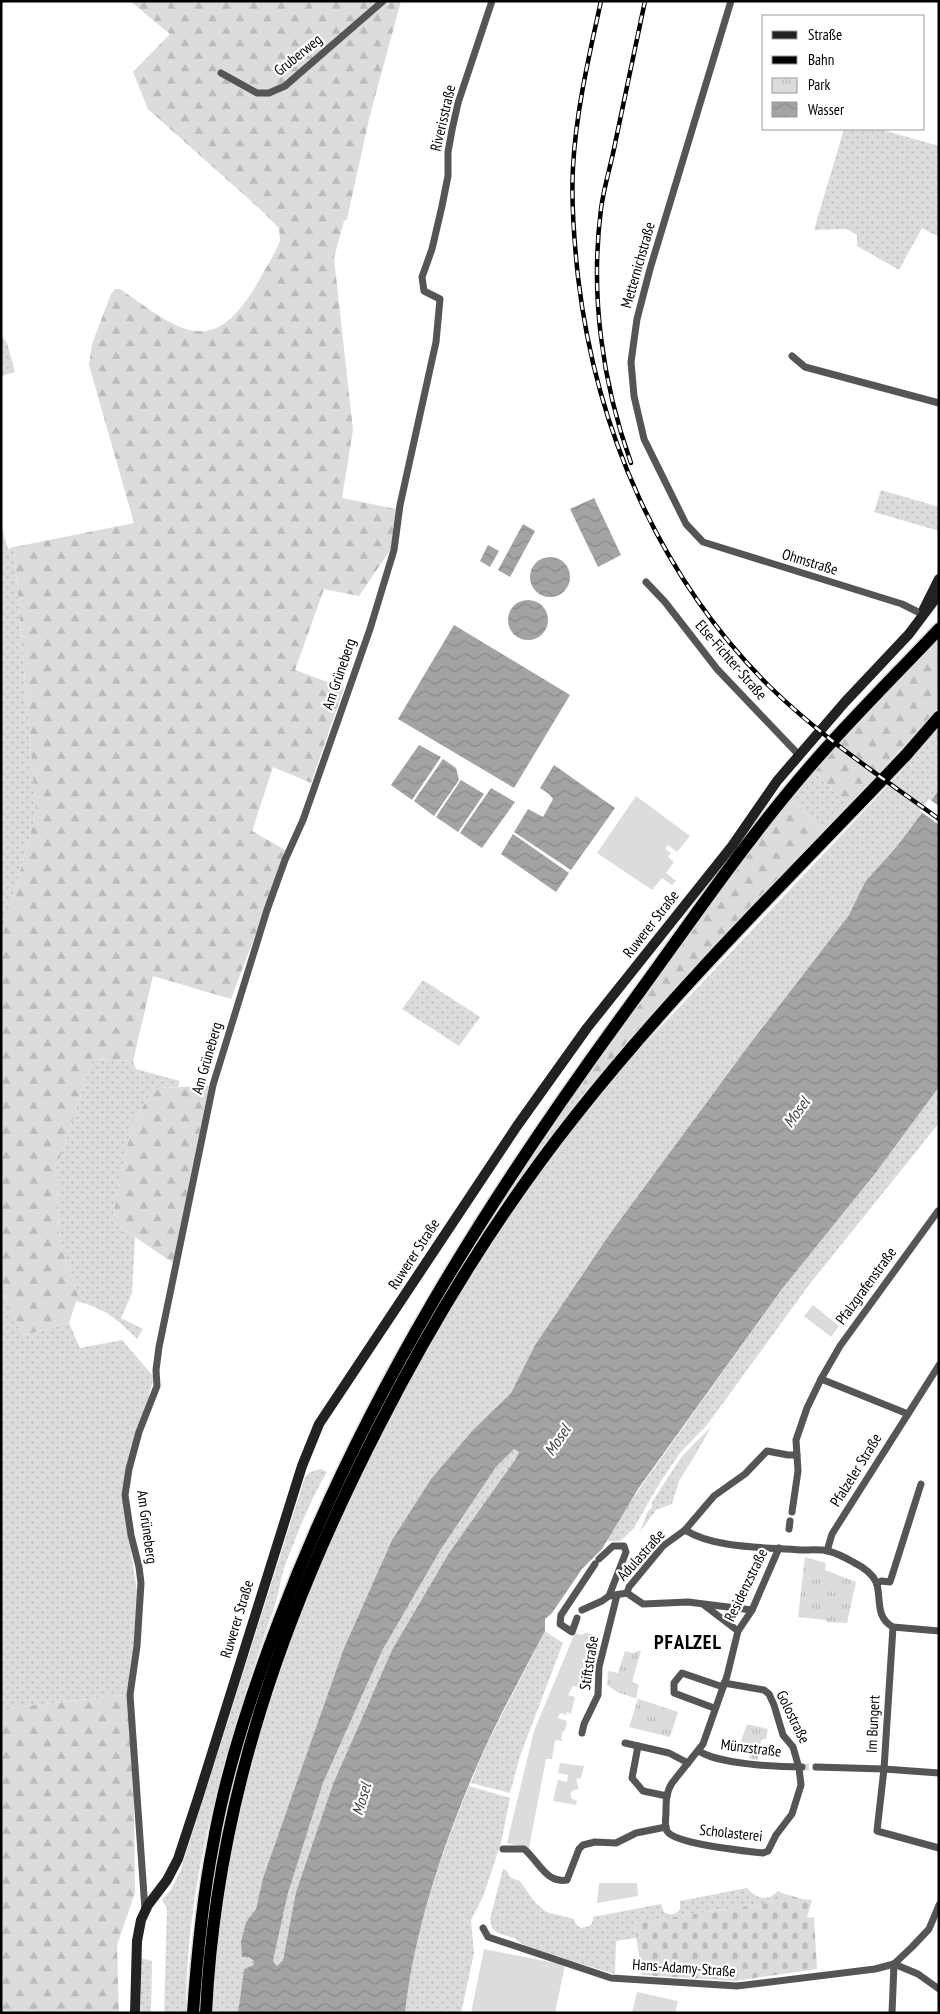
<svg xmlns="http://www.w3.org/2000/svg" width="940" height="2014" font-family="'PT Sans Narrow',sans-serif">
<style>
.grass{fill:url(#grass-dots)}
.forest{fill:url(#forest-firs)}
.cemetery{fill:url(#cemetery-stones)}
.park{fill:url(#park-tufts)}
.garden{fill:#dcdcdc}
.water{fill:url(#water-waves);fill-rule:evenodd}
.pier{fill:#fff}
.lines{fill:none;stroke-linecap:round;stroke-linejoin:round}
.street-tunnel{stroke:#d9d9d9;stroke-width:7;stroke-dasharray:7 3.5;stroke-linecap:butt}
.highway-casing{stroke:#dbdbdb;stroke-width:15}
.street{stroke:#555;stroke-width:7}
.secondary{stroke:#222;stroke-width:10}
.highway{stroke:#000;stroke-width:12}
.rail-casing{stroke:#000;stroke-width:4.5}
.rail{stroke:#fff;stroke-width:2.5;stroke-dasharray:8;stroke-linecap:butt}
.labels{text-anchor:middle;stroke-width:4.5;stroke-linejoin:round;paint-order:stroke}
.street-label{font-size:15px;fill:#000;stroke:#fff}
.water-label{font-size:16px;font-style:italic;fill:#444;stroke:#fff}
.district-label{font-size:20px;font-weight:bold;letter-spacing:1px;fill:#000;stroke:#fff}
</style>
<defs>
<pattern id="grass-dots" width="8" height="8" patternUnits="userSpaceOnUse" patternTransform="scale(1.25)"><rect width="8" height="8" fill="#dcdcdc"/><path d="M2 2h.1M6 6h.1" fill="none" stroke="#bbb" stroke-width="1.8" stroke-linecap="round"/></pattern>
<pattern id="forest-firs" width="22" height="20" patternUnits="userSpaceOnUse" patternTransform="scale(1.25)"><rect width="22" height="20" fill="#dcdcdc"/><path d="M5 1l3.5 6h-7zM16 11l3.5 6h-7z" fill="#bbb"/></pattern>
<pattern id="cemetery-stones" width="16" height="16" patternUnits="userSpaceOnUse" patternTransform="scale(1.25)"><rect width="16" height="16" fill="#dcdcdc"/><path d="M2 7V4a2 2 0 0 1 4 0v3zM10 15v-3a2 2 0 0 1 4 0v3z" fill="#bbb"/></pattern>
<pattern id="park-tufts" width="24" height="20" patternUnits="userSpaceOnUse" patternTransform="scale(1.25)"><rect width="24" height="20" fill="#dcdcdc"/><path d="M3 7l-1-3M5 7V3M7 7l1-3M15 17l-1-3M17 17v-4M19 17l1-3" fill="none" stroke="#bbb"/></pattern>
<pattern id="water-waves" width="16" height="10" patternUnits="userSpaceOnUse" patternTransform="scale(1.25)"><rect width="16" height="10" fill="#a3a3a3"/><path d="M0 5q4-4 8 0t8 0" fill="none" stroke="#8b8b8b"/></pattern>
</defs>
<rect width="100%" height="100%" fill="#fff"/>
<g class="grass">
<polygon points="844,129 879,129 939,146 939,237 922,228 899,270 857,246 857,235 847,229 814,230"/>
<polygon points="1,335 7,343 15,372 1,376"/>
<polygon points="881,490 939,507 939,531 874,512"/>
<polygon points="1,526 8,549 14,547 36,813 1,941"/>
<path d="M939,726V790L898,845L865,882L849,915L746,1049L609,1235L535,1345L511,1393L472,1431L431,1479L392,1540L344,1648L263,1878L256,1909L246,1922L243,1957L249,1956L253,1960L254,1965L244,1969L238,2013H213C219,1796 299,1586 401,1397C435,1334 470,1271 511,1212C545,1163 581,1116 619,1071L898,775Z"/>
<polygon points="814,771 849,806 824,831 791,799"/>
<polygon points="423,980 480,1017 459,1046 402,1009"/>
<path d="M93,1059L133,1061L136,1069L180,1081L178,1087L155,1088L132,1123L112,1221L135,1237L132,1293L121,1318L143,1329L137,1339C116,1318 106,1309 76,1301L78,1296L59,1240L57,1166Z"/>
<polygon points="581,1084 589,1091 482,1236 479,1233"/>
<polygon points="939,1087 939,1123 809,1285 707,1425 680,1453 659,1484 634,1528 621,1541 607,1541 623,1512 782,1289 874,1175"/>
<polygon points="1,1284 8,1304 23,1335 69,1323 80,1348 122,1340 154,1377 122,1493 138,1597 133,1694 1,1709"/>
<polygon points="711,1427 697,1452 693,1449 673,1477 679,1481 672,1504 656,1510 640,1532 647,1513 652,1507 652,1502 682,1456"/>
<polygon points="514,1449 519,1452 515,1460 449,1553 392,1650 333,1784 296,1892 283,1960 277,1966 273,1961 288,1893 323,1783 382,1651 441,1549 496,1467"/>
<path d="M321,1469L327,1472C311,1498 295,1539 284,1568C280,1580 279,1593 275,1605C229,1737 186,1872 186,2013H164L167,1908L162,1900L170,1891L180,1872L305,1477L310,1472Z"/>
<polygon points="545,1631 563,1643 520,1756 510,1793 471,1783 483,1752"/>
<path d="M469,1786L510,1798L501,1843L483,1897L471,1920L474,1953L461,2013H405C414,1934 439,1859 469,1786Z"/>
<path d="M503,1869L506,1870L511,1878L520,1881L534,1901L546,1912L574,1919L576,1924L581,1928L590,1926L593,1921V1917L661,1904L664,1912C670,1916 676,1915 680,1909V1901L747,1888C756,1899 768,1902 778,1891L782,1893L767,1903L634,1923L636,1938L616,1941L615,1974L528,1948L514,1938L498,1933L492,1928L490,1919Z"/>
<polygon points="141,1958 152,1961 151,2013 141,2013"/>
</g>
<g class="forest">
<path d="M130,1H401L369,119L347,219L344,221L334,258L353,430L342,498L396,509L391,549L359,596L324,589L295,670L344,688L311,783L273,767L252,831L287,851L231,999L153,976L133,1061L93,1059L57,1166L59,1240L78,1296L69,1323L23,1335L8,1304L1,1284V941L36,813L14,547L134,523L89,365L92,344L111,294L115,289H120C178,329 211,362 257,284C262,274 279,248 280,239C280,236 279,231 279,228L261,210L148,109L133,72L170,34Z"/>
<polygon points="939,638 939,707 849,806 814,771"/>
<polygon points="791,799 824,831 700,964 589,1091 581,1084 742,861"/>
<polygon points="209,1086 173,1263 112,1221 132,1123 155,1088"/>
<polygon points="133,1694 135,1893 117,1945 119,2013 1,2013 1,1709"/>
</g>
<polygon class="cemetery" points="782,1893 802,1899 812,1900 807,1917 814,1918 817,1969 735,1981 642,1975 634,1923 767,1903"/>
<g class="park">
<polygon points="805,1557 826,1563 825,1570 856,1582 847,1623 826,1622 826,1620 798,1617"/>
<polygon points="641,1650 632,1682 639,1685 636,1698 678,1712 670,1737 629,1727 638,1699 617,1692 607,1685 608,1671 618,1673 625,1651 632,1653"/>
<polygon points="747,1724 768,1729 766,1739 761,1740 758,1760 750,1759 748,1754 739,1747"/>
</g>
<g class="garden">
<polygon points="636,796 690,836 677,852 668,845 665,849 671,853 668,857 674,862 666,873 676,881 672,885 662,878 652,890 597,853"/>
<polygon points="813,1305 839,1326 831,1337 804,1316"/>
<polygon points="692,1449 697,1452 679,1481 673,1477"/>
<polygon points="575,1633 582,1635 584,1633 593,1634 587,1649 590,1650 584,1689 573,1686 568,1695 575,1697 571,1714 567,1712 566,1715 560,1713 558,1718 567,1721 565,1731 563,1731 561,1739 563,1741 555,1740 552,1759 546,1759 529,1848 507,1843 534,1731"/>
<polygon points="560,1763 584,1766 581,1778 576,1779 579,1789 573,1790 570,1794 572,1799 577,1801 576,1805 553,1801 558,1780 567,1782 568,1775 558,1773"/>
<polygon points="599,1883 637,1883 638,1896 597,1903"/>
<polygon points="484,1949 565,1965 555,2013 471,2013"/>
<polygon points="637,1992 678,2001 675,2013 632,2013"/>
</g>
<g class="water">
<polygon points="594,498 621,555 598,567 570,509"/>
<polygon points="523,524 535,531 510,577 498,570"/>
<polygon points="488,545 499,551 490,567 480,561"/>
<circle cx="550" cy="577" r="20"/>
<circle cx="528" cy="620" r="20"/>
<polygon points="454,625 570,695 514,788 398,719"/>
<polygon points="419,745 441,757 412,800 391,785"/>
<polygon points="443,759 456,768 459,780 434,816 414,801"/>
<polygon points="554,765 615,808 571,870 514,832 528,809 543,817 553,799 549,794 540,788"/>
<polygon points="461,780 484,794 458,832 436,817"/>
<polygon points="491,788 515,802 482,848 460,833"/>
<path d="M939,790V1087L874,1175L782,1289L638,1489L602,1549L582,1569L552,1613L545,1619V1631C524,1671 502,1711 483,1752C447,1833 415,1924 405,2013H238L244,1969L254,1965L253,1960L249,1957H242L241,1942L246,1922L256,1909L263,1878L344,1648L392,1540L431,1479L472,1431L511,1393L535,1345L609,1235L746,1049L849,915L865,882L898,845ZM514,1449L519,1452L515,1460L449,1553L392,1650L333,1784L296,1892L283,1960L277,1966L273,1961L288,1893L323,1783L382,1651L441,1549L496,1467Z"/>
<polygon points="513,834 569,873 556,892 501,854"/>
</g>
<polygon class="pier" points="929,799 939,806 939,825 920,811"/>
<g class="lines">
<polyline class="street-tunnel" points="802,1767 816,1767"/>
<g class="highway-casing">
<g id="highway">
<path d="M193,2013C197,1956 202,1901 213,1845C226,1769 251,1694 279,1621C362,1400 488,1199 628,1008C680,937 730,863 786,795C833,737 887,684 939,629"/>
<path d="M206,2013C216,1802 283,1614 378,1428C434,1318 499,1212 576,1115C677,987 794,873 906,755L939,717"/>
</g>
</g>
<g class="street">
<polyline points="731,1 650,269 637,319 631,362 634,396 644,439 686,524 703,542 902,604 922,614"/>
<polyline points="221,73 257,93 269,93 285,86 383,1"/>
<polyline points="792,356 805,367 939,403"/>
<polyline points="646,582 665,602 717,669 798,754"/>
<polyline points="821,1379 840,1346 938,1211"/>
<polyline points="792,1512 798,1471 796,1440 807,1408 821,1379 908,1414"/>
<polyline points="789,1529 790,1521"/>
<polyline points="685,1530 714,1496 745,1474 767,1451 788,1455 797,1455"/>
<polyline points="827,1551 832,1534 939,1365"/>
<polyline points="877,1584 881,1581 890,1582 921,1484"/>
<polyline points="627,1593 643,1604 688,1602 752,1610"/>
<path d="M609,1596L627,1593L629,1587L663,1546L685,1530C715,1549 766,1547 801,1550C810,1550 820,1549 828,1551C836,1553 846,1558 853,1562C861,1566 872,1573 876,1582C882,1596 874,1617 893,1627L939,1631"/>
<polyline points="704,1605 738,1631"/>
<polyline points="582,1610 602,1601 609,1596 626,1552 624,1546 613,1546 599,1559"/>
<polyline points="577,1618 572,1632 560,1624 561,1615 595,1564"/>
<polyline points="893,1627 884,1769 877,1831 939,1848"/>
<path d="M724,1683L764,1690L769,1694L774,1705L783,1735L793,1747L799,1768L801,1785L792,1814L776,1835L768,1851L763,1853C746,1851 674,1844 667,1831C664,1826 666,1818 666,1812C666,1802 666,1792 672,1783L703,1744L727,1676L738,1631L752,1610L779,1548"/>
<polyline points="714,1708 674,1693 674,1683 682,1673 723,1687"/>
<polyline points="582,1733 584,1724 598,1695 599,1667 617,1595"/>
<polyline points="625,1743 669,1753 688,1763"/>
<polyline points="638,1746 632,1778 643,1791 667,1796"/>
<path d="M699,1751C718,1764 777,1767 802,1767"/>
<polyline points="816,1767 884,1769 939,1773"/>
<path d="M503,1849H524C538,1860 546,1884 567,1880L579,1849L583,1845L595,1842L616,1843L636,1833L666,1827"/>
<polyline points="145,1910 130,1695 137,1646 141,1583 139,1567 131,1535 125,1495 129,1469 139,1432 157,1386 156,1370 159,1347 213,1085 267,910 285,860 303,820 370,629 394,550 400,505 436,342 440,299 424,291 422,277 432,249 442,206 448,176 448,152 452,130 458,103 492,1"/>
<polyline points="483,1928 488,1937 611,1978 737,1986 875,1969 894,1964 912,1947 929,1929 939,1905"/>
<polyline points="894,1964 918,1974 939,1989"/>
<polyline points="892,2013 894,1964"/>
</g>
<g class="secondary">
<polyline points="924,609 939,579"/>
<polyline points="135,2013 137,1941 141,1920 148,1905 167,1880 178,1859 198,1798 302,1466 319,1424 517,1126 587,1028 732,846 777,781 845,702 909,634 939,594"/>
</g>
<use href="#highway" class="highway"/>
<g class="rail-casing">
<g id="rail">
<path d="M601,1C589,56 576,111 573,167C571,203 574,240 578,277C596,430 659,576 769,686C820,736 881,777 939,819"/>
<path d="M631,463C602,382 590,294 601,209C604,185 612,162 616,139C626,93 635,47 645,1"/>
</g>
</g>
<use href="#rail" class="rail"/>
</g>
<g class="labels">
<g class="street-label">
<text transform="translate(298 55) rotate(-39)" y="5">Gruberweg</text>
<text transform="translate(443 118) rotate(-77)" y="5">Riverisstraße</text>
<text transform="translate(638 265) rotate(-74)" y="5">Metternichstraße</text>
<text transform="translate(810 562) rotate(17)" y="5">Ohmstraße</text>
<text transform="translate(731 660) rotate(49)" y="5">Else-Fichter-Straße</text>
<text transform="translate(339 674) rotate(-71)" y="5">Am Grüneberg</text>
<text transform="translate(651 924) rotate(-52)" y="5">Ruwerer Straße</text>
<text transform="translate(207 1058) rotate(-74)" y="5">Am Grüneberg</text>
<text transform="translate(414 1254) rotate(-57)" y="5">Ruwerer Straße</text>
<text transform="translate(866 1286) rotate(-54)" y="5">Pfalzgrafenstraße</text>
<text transform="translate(856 1470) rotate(-58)" y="5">Pfalzeler Straße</text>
<text transform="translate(147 1527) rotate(82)" y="5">Am Grüneberg</text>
<text transform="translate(641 1555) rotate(-48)" y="5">Adulastraße</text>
<text transform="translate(746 1585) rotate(-64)" y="5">Residenzstraße</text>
<text transform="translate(237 1619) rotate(-73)" y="5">Ruwerer Straße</text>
<text transform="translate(589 1663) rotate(-81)" y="5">Stiftstraße</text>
<text transform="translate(793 1717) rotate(64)" y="5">Golostraße</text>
<text transform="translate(873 1724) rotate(-87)" y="5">Im Bungert</text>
<text transform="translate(751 1748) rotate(7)" y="5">Münzstraße</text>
<text transform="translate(731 1833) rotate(6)" y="5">Scholasterei</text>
<text transform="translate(684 1968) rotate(4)" y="5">Hans-Adamy-Straße</text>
</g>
<g class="water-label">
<text transform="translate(796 1112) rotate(-54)" y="6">Mosel</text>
<text transform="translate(557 1440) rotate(-56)" y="6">Mosel</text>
<text transform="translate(361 1799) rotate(-74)" y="6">Mosel</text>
</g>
<g class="district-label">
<text x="688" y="1649">PFALZEL</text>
</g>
</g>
<rect width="940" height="2014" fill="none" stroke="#000000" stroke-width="5"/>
<rect x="762" y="15" width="162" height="115" fill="#ffffff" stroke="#999999"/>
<rect x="772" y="31" width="25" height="8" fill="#222222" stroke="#999999"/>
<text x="808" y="40" font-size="15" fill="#000000">Straße</text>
<rect x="772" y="56" width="25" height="8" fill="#000000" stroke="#999999"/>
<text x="808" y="65" font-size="15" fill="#000000">Bahn</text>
<rect x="772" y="78" width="25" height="15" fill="url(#park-tufts)" stroke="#999999"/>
<text x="808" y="90" font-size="15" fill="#000000">Park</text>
<rect x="772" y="102" width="25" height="15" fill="url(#water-waves)" stroke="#999999"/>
<text x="808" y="115" font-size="15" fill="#000000">Wasser</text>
</svg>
